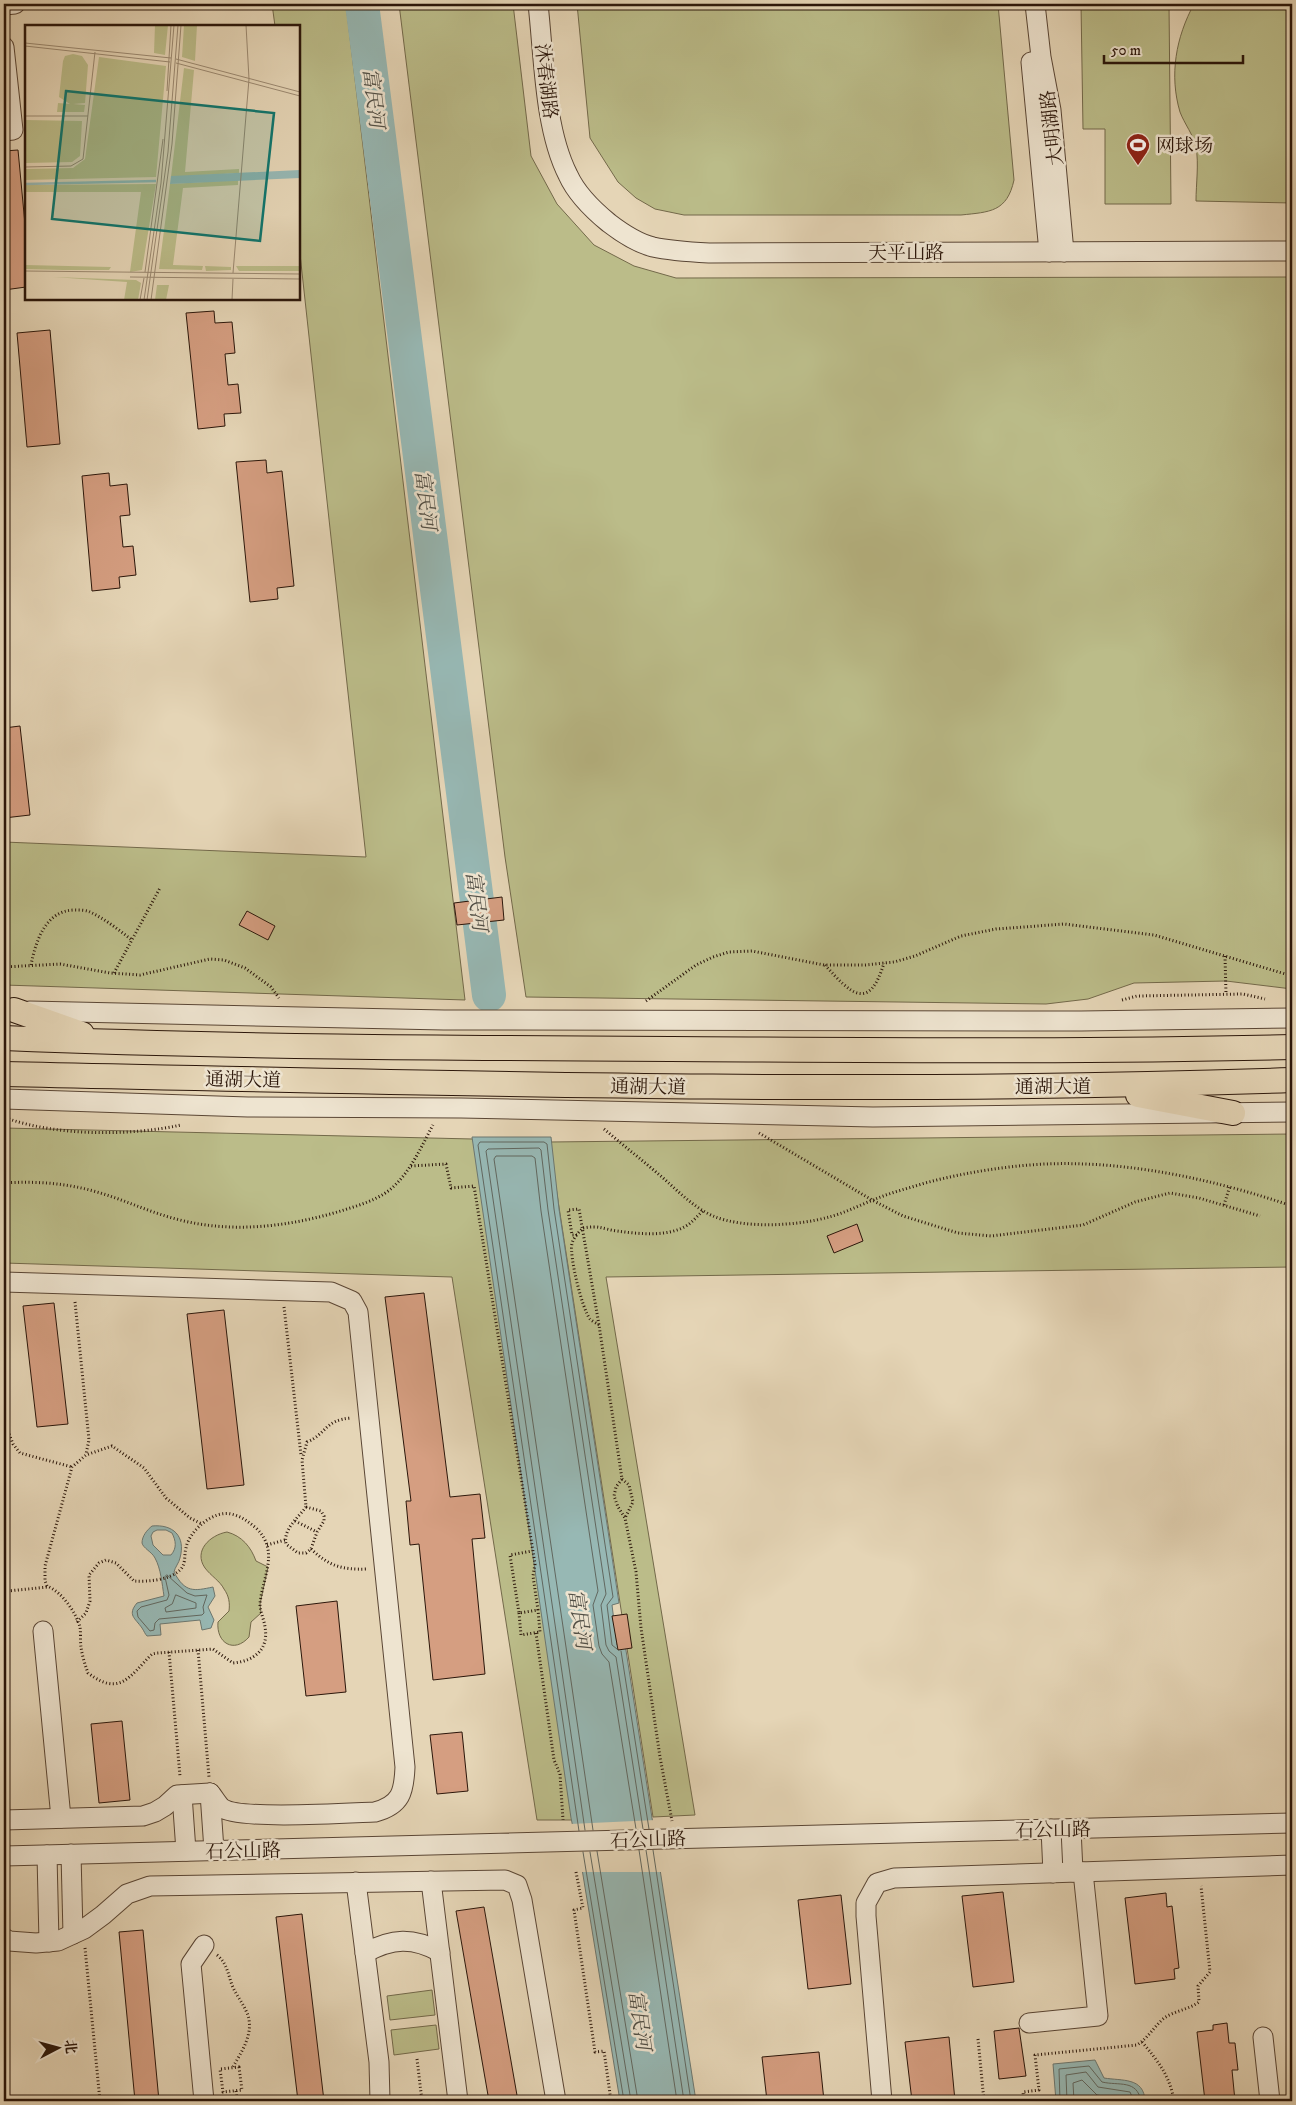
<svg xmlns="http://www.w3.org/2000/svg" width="1296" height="2105" font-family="'IM FELL DW Pica','Noto Serif SC',serif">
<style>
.green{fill:#bbbc89;stroke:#73694a}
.water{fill:#97b8b4;stroke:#6c7770;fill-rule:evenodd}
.pier{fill:#e5d5b6}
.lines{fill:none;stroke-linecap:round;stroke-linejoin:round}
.shore{stroke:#61675f;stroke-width:1}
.river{stroke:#97b8b4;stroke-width:34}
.building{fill:#d59e81;stroke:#2b160a}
.minor-casing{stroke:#5a4635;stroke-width:21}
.major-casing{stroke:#2b160a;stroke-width:26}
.path{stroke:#2b160a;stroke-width:3;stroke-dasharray:1 2.5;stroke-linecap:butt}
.minor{stroke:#eee4d0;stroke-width:19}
.major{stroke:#e5d5b6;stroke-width:24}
.labels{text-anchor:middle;stroke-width:5;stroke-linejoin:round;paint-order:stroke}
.street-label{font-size:19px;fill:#2b160a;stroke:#eee4d0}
.poi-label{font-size:19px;fill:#2b160a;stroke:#eee4d0;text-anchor:start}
.water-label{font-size:20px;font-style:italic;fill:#514f46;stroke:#eee4d0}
.inset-river{fill:none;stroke:#97b8b4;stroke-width:2.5}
.inset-road{fill:none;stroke:#9b8971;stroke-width:1}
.view{fill:#0f766e;fill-opacity:0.15;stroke:#0f766e;stroke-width:2.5}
.inset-edge{fill:none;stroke:#2b160a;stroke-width:2.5}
</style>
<rect width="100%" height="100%" fill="#e5d5b6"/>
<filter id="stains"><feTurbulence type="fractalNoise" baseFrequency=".004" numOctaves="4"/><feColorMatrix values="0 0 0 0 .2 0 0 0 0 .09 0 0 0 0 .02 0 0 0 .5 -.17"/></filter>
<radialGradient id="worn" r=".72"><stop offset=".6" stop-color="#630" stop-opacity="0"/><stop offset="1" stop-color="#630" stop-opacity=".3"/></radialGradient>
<g class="green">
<polygon points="272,4 346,4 465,1000 4,985 4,842 366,857 299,245 299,26 275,26"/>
<polygon points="399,4 513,4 531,156 557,204 594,245 634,266 676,278 1292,277 1292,989 1226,981 1134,983 1088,999 1046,1004 526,997 505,857"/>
<path d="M577,4H998L1014,180C1007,212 990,212 961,215H684L655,209L636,198L618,182L590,138Z"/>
<polygon points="1081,4 1169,4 1171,204 1105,204 1105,129 1083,129"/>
<path d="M1194,4H1292V203L1196,201C1196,184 1199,164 1196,147C1194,136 1184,123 1180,112C1169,75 1176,37 1194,4Z"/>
<polygon points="4,1128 473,1139 582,1820 537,1820 452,1277 4,1263"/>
<polygon points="1292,1134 1292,1267 606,1277 695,1815 653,1817 549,1142"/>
<path d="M227,1532C242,1536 251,1547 256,1561L268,1567L260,1604L261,1613L251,1622L249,1637C234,1654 216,1643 218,1622L229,1611C230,1603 229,1596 224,1589C220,1581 211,1576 205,1568C193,1551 210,1535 227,1532Z"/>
<polygon points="432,1990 435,2015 390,2020 387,1996"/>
<polygon points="436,2025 439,2049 394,2055 391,2030"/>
</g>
<g class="water">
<polygon points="472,1137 551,1137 559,1209 619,1603 612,1605 617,1645 625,1644 696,2101 620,2101 582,1869 571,1818"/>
<path d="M152,1526C173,1524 186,1536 180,1558C179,1563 175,1567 174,1572C185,1593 194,1591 213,1587L215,1596L208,1607L214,1620L211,1628L202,1630L200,1620L160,1624L161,1635L147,1636C145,1634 144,1631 142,1628C135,1618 127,1615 137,1603L164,1596C162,1584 161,1569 155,1558C152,1552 143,1548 142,1543C142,1536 147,1530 152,1526ZM157,1530H166L172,1533C176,1541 177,1548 171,1555H163L153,1545L151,1536L153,1532Z"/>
<path d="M1095,2060L1104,2078C1122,2081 1144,2077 1145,2101H1056L1053,2064Z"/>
</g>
<polygon class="pier" points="656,1820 664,1872 580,1872 570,1824"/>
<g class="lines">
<g class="shore">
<polygon points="167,1575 187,1593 195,1596 207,1595 203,1607 204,1613 202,1615 159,1619 155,1623 154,1630 150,1631 138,1617 137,1611 141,1607 167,1600 169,1595 165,1577"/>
<polygon points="176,1595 196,1603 196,1608 166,1612 165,1608 172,1604"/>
<polyline points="621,1651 649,1829"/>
<polyline points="585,1830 486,1151 488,1149 539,1148 541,1150 548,1210 606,1594 601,1605 606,1645 609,1651 616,1657 643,1829"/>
<polyline points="593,1830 494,1159 496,1156 532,1156 535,1158 541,1211 598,1591 593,1605 599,1646 602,1654 609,1662 636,1829"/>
<polyline points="579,1831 478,1145 480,1142 544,1142 547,1144 554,1209 613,1597 607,1605 612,1645 617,1649"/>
<polyline points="639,1850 677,2101"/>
<polyline points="646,1850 684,2101"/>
<polyline points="653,1850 691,2101"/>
<polyline points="597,1851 638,2101"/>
<polyline points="583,1852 624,2101"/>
<polyline points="590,1852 631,2101"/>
<path d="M1060,2101L1059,2069L1089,2066L1102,2082C1119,2086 1137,2079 1141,2101"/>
<polyline points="1067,2101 1066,2075 1086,2072 1098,2087 1130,2092 1134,2101"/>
<polyline points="1074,2101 1073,2083 1082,2080 1097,2095 1125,2099 1127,2101"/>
</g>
<polyline class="river" points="362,4 489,995"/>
</g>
<g class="building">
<polygon points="18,150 26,235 26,287 4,290 4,151"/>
<polygon points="214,311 215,323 232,322 235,353 225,354 228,385 238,384 241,413 224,414 225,426 198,429 186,313"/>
<polygon points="50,330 60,444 27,447 17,333"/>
<polygon points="266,460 267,473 282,471 294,586 277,588 278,599 250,602 236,462"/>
<polygon points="109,473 110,486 127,484 130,515 120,516 123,547 133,546 136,575 119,577 120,588 92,591 82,476"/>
<polygon points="20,726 30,815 4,818 4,728"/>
<polygon points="502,897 504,920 457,925 454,903"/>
<polygon points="247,911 275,926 268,940 239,925"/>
<polygon points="857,1224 863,1241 834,1253 827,1236"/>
<polygon points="424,1293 450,1497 480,1494 485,1538 472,1539 485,1674 433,1680 419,1544 410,1545 406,1501 411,1501 385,1297"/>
<polygon points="54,1303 68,1424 37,1427 23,1306"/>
<polygon points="224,1310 244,1485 207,1489 187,1314"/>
<polygon points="337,1601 346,1692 306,1696 296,1606"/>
<polygon points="627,1614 632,1648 618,1650 612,1616"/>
<polygon points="122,1721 130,1800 99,1803 91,1724"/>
<polygon points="462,1732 468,1791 437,1794 430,1735"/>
<polygon points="1003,1892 1014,1982 973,1987 962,1896"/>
<polygon points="1166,1893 1167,1907 1172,1906 1179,1968 1174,1969 1175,1979 1135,1984 1125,1898"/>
<polygon points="841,1895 851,1984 808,1989 798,1900"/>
<polygon points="484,1907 518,2101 489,2101 456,1911"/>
<polygon points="302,1914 324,2101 298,2101 276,1917"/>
<polygon points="143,1930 159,2101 135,2101 119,1932"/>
<polygon points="1227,2023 1229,2043 1235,2043 1238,2070 1232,2070 1235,2101 1205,2101 1197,2032 1213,2030 1213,2025"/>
<polygon points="1019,2028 1026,2076 999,2079 994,2031"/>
<polygon points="949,2037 955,2101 912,2101 905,2042"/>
<polygon points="819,2052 824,2101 767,2101 762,2057"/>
</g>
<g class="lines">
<g class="minor-casing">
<g id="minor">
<path d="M538,4C544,56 544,128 568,175C577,195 593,210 609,223C622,233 637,243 653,247C671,251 690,252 709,253L1292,251"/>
<polyline points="1035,4 1041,57 1051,110 1064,252"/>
<polyline points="4,5 15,4"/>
<polyline points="4,47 13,130 4,131"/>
<polyline points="1031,62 1049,252"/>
<polyline points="29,1011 444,1020 1081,1021 1292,1018"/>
<polyline points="4,1099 248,1107 461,1108 873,1117 1292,1112"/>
<path d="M4,1282L331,1292L352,1301L358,1312L405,1767C404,1792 401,1805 375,1812C349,1813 239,1820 222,1808C217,1804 214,1797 210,1793"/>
<polyline points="43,1631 61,1818"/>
<polyline points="210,1793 214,1850"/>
<polyline points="182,1795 186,1851"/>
<polyline points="4,1820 143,1816 155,1812 165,1806 177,1795 210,1793"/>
<polyline points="1051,1829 1053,1873"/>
<polyline points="1071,1829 1073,1872"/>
<polyline points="71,1854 73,1934"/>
<polyline points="47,1855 49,1942"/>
<polyline points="4,1856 1292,1823"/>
<polyline points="431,1881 458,2101"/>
<polyline points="356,1882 379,2062 380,2101"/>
<polyline points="4,1938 9,1941 36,1943 58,1941 84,1929 103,1915 127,1894 150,1886 505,1880 517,1885 522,1900 556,2101"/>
<polyline points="204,1945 191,1964 204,2101"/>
<path d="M365,1953C392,1938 413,1937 440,1952"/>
<polyline points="1029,2023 1098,2016 1083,1872"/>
<polyline points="1263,2037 1270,2101"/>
<polyline points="882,2101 866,1916 866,1903 877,1883 894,1878 1292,1865"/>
</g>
</g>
<g class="major-casing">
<g id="major">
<polyline points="14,1010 82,1034"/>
<path d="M4,1038C226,1047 448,1048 671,1049C878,1050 1085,1052 1292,1047"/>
<path d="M4,1074C433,1083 863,1095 1292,1080"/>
<polyline points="1138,1095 1233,1113"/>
</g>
</g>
<g class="path">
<polyline points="1292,892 1290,897 1292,907"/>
<polyline points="1225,956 1226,994"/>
<path d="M31,965C36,940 46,910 75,910C80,910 86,910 90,912C105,919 119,930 132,940"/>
<path d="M825,965C850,993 869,1013 884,963"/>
<polyline points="4,967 60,964 110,973 140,975 210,959 224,960 245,968 271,987 279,998"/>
<polyline points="114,973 160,888"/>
<polyline points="1122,1000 1137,996 1243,994 1265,999"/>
<polyline points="646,1001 696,965 713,957 729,952 752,951 824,965 865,965 894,962 915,956 961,936 996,929 1064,924 1154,935 1292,976"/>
<path d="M9,1119C59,1136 130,1136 181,1125"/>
<path d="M604,1129C623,1145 643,1161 662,1177C678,1191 693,1207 713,1216C744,1229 797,1226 829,1217C845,1213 862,1204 878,1198C893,1192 909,1188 925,1183C959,1174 994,1168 1029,1165C1117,1158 1210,1178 1292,1206"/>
<polyline points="759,1133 872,1200 903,1216 958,1233 991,1236 1083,1225 1135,1202 1170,1193 1199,1198 1260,1216"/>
<polyline points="411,1166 446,1164 451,1188 474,1186 535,1564 533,1576 538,1610 519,1613 510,1555 532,1551"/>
<path d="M4,1183C36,1181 66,1183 97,1192C125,1200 151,1213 180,1220C235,1234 294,1226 347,1209C363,1204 379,1199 392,1188C411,1171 421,1147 433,1125"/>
<polyline points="1224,1205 1230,1186"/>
<polyline points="577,1235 572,1235 568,1210 579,1209 599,1325 622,1479 616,1487 614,1496 618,1507 625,1518 636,1572 641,1628 660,1757 672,1821"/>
<polyline points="75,1302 89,1440 86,1454"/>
<polyline points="284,1307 301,1455"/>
<path d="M599,1325C596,1323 592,1321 590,1319C582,1309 569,1255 572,1244C573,1238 579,1232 583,1228C600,1225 602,1229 617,1231C639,1234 667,1237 686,1226C693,1222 698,1215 704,1210"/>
<polyline points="4,1421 13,1444 20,1453 72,1467"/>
<polyline points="622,1479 629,1485 633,1502 625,1518"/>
<path d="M306,1507L321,1511L324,1516V1521L317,1532L311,1549L306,1553H298L286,1544C283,1529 298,1518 306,1507L302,1460L307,1442C327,1434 324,1420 351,1418"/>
<polyline points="295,1521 317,1532"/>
<polyline points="267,1545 285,1540"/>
<path d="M311,1549C329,1566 342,1570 367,1569"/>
<polyline points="4,1575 6,1575 8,1591 48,1587"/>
<polyline points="519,1613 521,1635 540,1632 538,1610"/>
<path d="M77,1622L86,1613L90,1601L89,1575L99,1563L106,1560L116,1563L134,1581C148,1582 171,1580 181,1569C186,1563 184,1555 186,1548C189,1531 213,1510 231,1514C241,1516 249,1522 257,1529C280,1552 262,1578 260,1604C260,1612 264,1619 265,1627C269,1650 254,1661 233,1663L213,1649L157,1653L152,1654C129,1677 120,1697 88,1673C85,1665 82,1655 81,1647C80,1641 81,1633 80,1627C75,1611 62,1592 47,1586L45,1581V1566L72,1467L86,1455L112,1446L144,1468L166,1498L190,1518L202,1524"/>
<polyline points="536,1633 554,1760 560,1774 563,1820"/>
<polyline points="198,1650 209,1777"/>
<polyline points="169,1652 180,1776"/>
<polyline points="576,1872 583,1908 574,1910 595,2052 604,2051 611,2101"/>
<polyline points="85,1948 100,2101"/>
<path d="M217,1955C227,1963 228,1974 232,1985C236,1995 243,2003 247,2013C255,2032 242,2051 233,2067"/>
<polyline points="978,2039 984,2101"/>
<path d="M1142,2042C1158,2061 1170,2076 1174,2101"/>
<polyline points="417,2059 422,2101"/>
<polygon points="239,2067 242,2090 223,2092 220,2069"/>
<polyline points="236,2091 237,2101"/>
<path d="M1024,2101L1023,2092L1039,2090L1035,2055L1137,2045C1148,2038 1153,2028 1163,2019C1173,2011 1188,2010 1199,2002L1198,1986L1210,1972L1201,1886"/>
</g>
<use href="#minor" class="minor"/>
<use href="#major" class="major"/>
</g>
<defs>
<g id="stadium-pin" transform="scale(1.25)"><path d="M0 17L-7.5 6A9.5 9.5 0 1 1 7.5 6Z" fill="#8f2418" stroke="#eee4d0"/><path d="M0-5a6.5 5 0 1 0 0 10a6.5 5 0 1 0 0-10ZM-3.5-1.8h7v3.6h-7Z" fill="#fff"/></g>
</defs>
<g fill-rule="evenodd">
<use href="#stadium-pin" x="1138" y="145"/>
</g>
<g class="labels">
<g class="street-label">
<text transform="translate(547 81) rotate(83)" y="7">沐春湖路</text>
<text transform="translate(1051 128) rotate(-97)" y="7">大明湖路</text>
<text x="906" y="259">天平山路</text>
<text transform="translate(243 1079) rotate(1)" y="7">通湖大道</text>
<text transform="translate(648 1086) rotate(1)" y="7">通湖大道</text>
<text x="1053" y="1093">通湖大道</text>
<text transform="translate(1053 1829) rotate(-1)" y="7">石公山路</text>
<text transform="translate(648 1839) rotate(-2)" y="7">石公山路</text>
<text transform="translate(243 1850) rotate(-1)" y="7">石公山路</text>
</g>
<g class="poi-label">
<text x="1156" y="152">网球场</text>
</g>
<g class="water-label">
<text transform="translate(374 98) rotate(83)" y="7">富民河</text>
<text transform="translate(426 500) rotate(83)" y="7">富民河</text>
<text transform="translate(477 901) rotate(83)" y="7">富民河</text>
<text transform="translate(580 1619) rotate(82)" y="7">富民河</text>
<text transform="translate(640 2020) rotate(82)" y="7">富民河</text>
</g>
</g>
<g transform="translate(25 25)">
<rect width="275" height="275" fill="#e5d5b6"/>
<path d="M130,0H143L140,30L129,28ZM159,0H172L170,36L157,32ZM48,29L57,31L63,40L60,78L48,79L60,80L59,87H32L33,78L45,79L34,72L38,36L40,31ZM74,32L141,41L131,152L0,155V144L48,143L60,134ZM159,43L169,45L160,147L214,144V148L146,152ZM0,95L57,96L55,131L47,137L0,138ZM213,155V160L158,163L148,240L178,241L177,245L134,244L145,159ZM131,159L117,245L105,247L116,167H0V160ZM0,240L86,242L84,245H38L0,244ZM180,241L206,242V245L181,246ZM211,241H275V246H214ZM28,252L111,255L116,258L113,275H99L102,257ZM132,260H144L141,275H130Z" fill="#bbbc89"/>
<path d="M275,145V153L145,159L146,151Z" fill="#97b8b4"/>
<path class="inset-river" d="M0,159L131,156"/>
<path class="inset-road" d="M0,18L146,33M0,21L145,37M151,34L275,67M151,38L275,71M142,66L146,0M0,91H63M0,142L46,141L58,134L70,27M0,246L275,249M120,247L138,114M208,248L224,54L221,0M105,252L275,254M115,275L119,253M119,275L136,158L149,0M122,275L143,127L153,0M126,275L147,119L156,0M207,275L208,254"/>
<path class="view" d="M41,66L249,88L235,216L27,194Z"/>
<rect width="275" height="275" class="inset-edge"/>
</g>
<rect width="1296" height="2105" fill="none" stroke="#e5d5b6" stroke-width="20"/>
<rect x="5" y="5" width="1286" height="2095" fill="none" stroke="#2b160a" stroke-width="2.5"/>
<rect x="10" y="10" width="1276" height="2085" fill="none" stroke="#2b160a"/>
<g transform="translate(58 2048) rotate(84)" stroke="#eee4d0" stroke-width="4" paint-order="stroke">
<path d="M0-4L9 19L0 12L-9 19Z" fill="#2b160a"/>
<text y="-8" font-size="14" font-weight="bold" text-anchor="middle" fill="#2b160a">北</text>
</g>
<path d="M1104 55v8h139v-8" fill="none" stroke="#2b160a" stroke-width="2.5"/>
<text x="1111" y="55" font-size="15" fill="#2b160a" stroke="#eee4d0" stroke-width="4" paint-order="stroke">50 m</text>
<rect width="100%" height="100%" filter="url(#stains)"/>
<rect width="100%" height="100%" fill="url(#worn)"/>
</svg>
